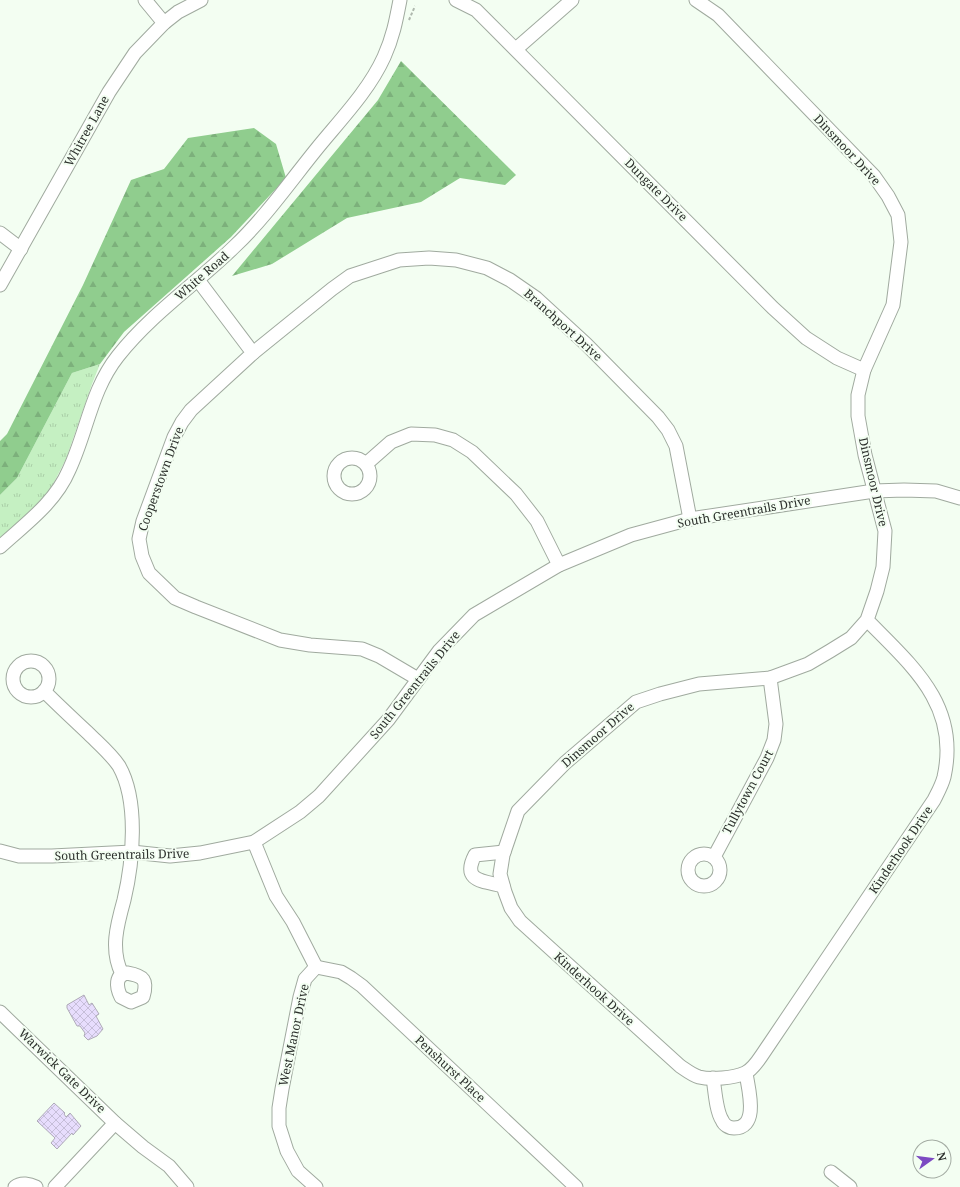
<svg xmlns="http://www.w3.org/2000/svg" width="960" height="1187" font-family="'Noto Serif',serif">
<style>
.grass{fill:url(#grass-tufts)}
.forest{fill:url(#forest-firs)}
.building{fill:url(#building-cross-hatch);stroke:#afabb8}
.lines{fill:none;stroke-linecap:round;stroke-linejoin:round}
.minor-casing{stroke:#a0aa9f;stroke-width:15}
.path{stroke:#afb8ae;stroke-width:2;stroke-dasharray:3 2;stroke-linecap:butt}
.minor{stroke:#fff;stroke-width:13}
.labels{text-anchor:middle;stroke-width:4;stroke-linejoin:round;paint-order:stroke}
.street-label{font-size:12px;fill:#2d312d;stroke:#f3fef2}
</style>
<defs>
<pattern id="grass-tufts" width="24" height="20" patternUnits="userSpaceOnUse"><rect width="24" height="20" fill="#c5f0c2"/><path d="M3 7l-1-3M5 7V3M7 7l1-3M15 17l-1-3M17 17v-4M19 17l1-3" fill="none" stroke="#aacea7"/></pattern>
<pattern id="forest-firs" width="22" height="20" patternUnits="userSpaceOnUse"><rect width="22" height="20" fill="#90cd8e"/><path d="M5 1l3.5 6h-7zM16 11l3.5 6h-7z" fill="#7cb07b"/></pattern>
<pattern id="building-cross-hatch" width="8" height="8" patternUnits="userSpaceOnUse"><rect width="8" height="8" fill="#e7ddfd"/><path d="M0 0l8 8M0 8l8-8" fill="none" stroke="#c6bed9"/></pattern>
</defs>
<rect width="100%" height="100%" fill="#f3fef2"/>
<polygon class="grass" points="100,364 92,384 66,459 51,488 34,510 0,539 0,495 17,478 72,373"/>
<g class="forest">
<polygon points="401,61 516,175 505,185 460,178 421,202 347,218 272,264 232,276 378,100"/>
<polygon points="254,128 276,144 286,178 231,237 124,332 100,364 72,373 17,478 0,495 0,441 7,434 83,285 131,180 164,169 188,138"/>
</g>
<g class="building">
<polygon points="84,995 89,1005 92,1003 99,1014 96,1016 103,1029 97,1036 88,1040 84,1036 85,1033 80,1026 77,1026 67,1008 67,1005"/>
<polygon points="54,1103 65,1113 64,1114 66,1117 70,1113 81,1126 73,1135 72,1133 57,1149 51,1143 55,1138 37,1121"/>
</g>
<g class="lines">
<g class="minor-casing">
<g id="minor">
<polyline points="145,0 164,23"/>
<polyline points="456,0 476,10 491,25 773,308 806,338 837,358 864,370"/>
<path d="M696,0L718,15L874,176L888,196L898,215L901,242L893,305L864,370L858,395V416L865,455L885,531L883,567L877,591L867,620L851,638L830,651L808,664L770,678L699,684L660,694L636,702L565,763L518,811L503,855L500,874L505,892L511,908L520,921L680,1066C686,1070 692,1075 699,1077C711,1080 734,1078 745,1073C752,1070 758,1061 762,1055L934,800C938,792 942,785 944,777C960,705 912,666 867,620"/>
<polyline points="516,49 572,0"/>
<polyline points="0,233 21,249"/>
<polyline points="198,280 253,353 191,410 182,422 174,437 143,521 139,539 142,556 149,573 175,598 196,607 280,640 310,645 362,649 379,656 418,679"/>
<polyline points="0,285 109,92 135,53 164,23 178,12 201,0"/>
<polyline points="253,353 332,289 350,276 399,260 429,258 456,260 487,268 510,280 536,298 586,344 658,417 668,430 676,446 690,519"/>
<circle cx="352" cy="476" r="18"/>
<polyline points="366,464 391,442 411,434 435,435 453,440 472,452 516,494 537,521 559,565"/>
<path d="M0,547C25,524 55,503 69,470C87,432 91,390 118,356C151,314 196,284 234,247C265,218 292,179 319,146C342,118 369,90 384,57C393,37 396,21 400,0"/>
<circle cx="31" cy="679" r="18"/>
<path d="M44,691C58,705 73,719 88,733C98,743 111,754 119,766C139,801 133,862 124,900C117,925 110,950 122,974"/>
<polyline points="254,842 276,896 293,922 316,967 305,979 300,997 282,1089 279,1108 279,1126 287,1151 298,1171 316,1187"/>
<polyline points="0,851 19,856 52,856 132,852 170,856 200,853 254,842 300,812 319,796 388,720 439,651 474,615 559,565 631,535 690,519 874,491 904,490 936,491 960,498"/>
<circle cx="704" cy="870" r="16"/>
<polyline points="714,857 767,758 774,740 776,724 770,678"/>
<path d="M503,886C484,881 461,882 475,855L504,852"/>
<polyline points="316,967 341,972 351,978 362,986 576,1187"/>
<path d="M127,973C144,976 148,980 143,997L131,1002L121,997C116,987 115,975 127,973Z"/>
<polyline points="0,1012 115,1123 143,1147 169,1166 187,1187"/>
<path d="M713,1078C715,1090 716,1111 722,1120C724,1125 729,1128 734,1128C760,1128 748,1088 746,1073"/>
<polyline points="831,1172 850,1187"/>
<path d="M15,1187C21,1182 30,1184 36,1187"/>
<polyline points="55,1187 115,1123"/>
</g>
</g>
<polyline class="path" points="409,20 415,6"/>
<use href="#minor" class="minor"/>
</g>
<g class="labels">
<g class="street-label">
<text transform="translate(87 131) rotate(-61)" y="4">Whitree Lane</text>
<text transform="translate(847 150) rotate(47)" y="4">Dinsmoor Drive</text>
<text transform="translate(656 190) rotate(45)" y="4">Dungate Drive</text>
<text transform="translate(202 276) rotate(-41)" y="4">White Road</text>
<text transform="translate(563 325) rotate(42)" y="4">Branchport Drive</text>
<text transform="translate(161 479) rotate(-70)" y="4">Cooperstown Drive</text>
<text transform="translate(873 482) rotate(77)" y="4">Dinsmoor Drive</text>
<text transform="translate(744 512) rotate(-10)" y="4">South Greentrails Drive</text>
<text transform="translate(415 685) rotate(-51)" y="4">South Greentrails Drive</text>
<text transform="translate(598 735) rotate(-41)" y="4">Dinsmoor Drive</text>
<text transform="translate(748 792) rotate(-62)" y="4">Tullytown Court</text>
<text transform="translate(901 850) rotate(-56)" y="4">Kinderhook Drive</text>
<text transform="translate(122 855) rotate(-1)" y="4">South Greentrails Drive</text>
<text transform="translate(594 989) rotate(42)" y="4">Kinderhook Drive</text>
<text transform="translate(294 1035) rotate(-78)" y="4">West Manor Drive</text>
<text transform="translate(450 1069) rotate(43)" y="4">Penshurst Place</text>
<text transform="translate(62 1071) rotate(44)" y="4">Warwick Gate Drive</text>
</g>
</g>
<g transform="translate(932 1159) rotate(76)"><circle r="19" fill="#f3fef2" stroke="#a4aca3"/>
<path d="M0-3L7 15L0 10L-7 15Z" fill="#7c4ac2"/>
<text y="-6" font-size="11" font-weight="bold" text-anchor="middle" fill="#2d312d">N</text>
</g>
</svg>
